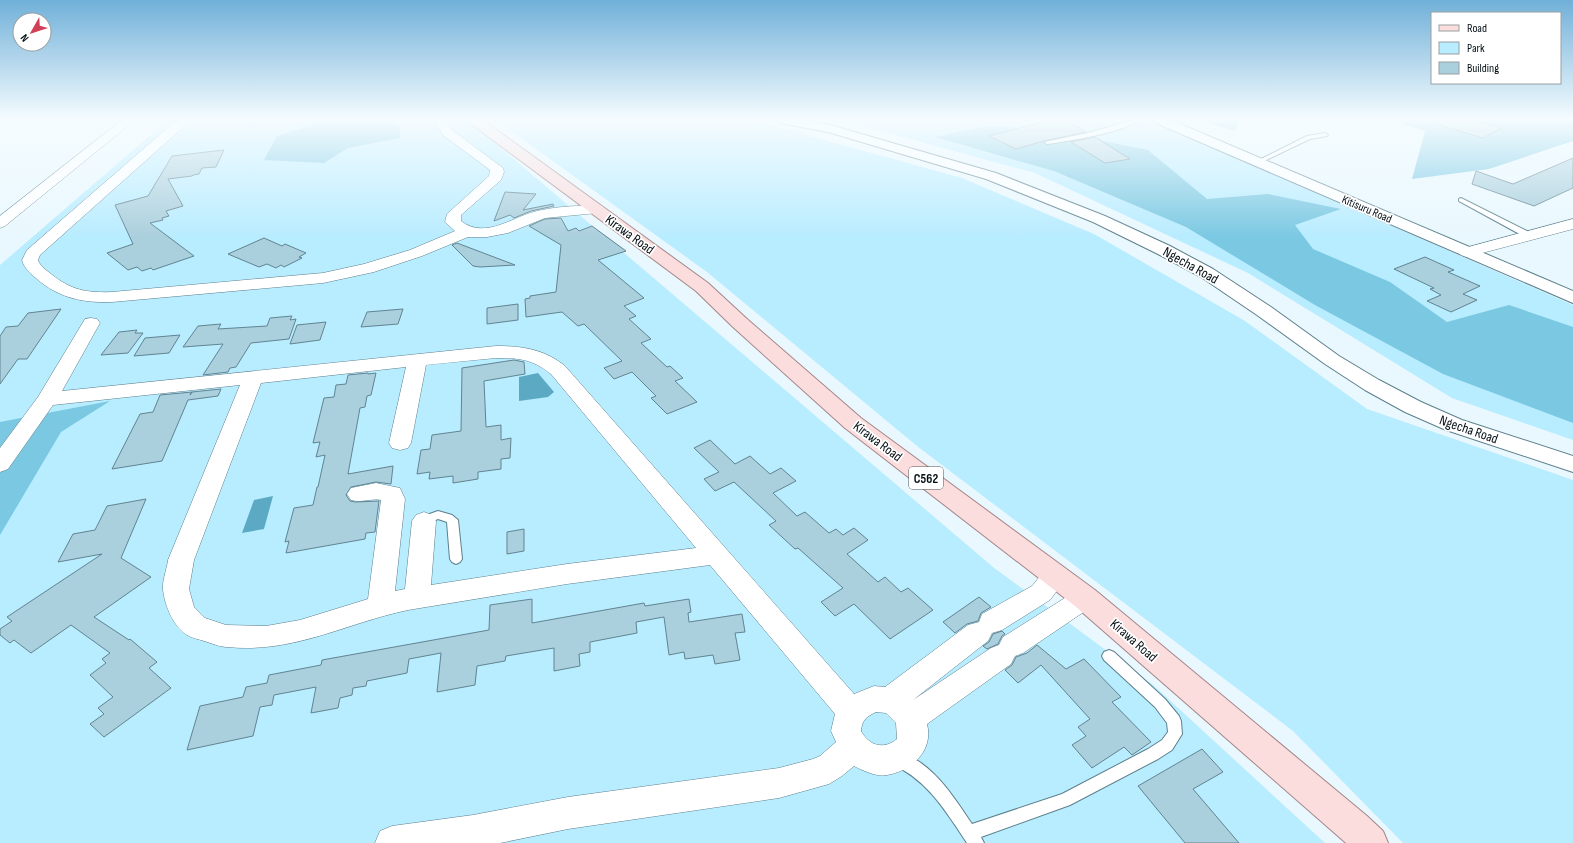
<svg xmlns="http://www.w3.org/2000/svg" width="1573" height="843" font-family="'Sofia Sans Condensed',sans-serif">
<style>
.green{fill:#b8ecff}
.forest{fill:#7ac8e2}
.water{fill:#5ca9c3}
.building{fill:#aacfdd;stroke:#618491}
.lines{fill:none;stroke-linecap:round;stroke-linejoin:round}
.lane-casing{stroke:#5c7f8b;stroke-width:2}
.street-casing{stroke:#5c7f8b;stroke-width:1}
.secondary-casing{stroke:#5c7f8b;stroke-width:2}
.primary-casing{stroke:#a38689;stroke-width:2}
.lane{fill:#fff;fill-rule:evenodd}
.street{fill:#fff;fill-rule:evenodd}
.secondary{fill:#fff;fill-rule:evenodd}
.primary{fill:#fbddde;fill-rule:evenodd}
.labels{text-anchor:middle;stroke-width:3.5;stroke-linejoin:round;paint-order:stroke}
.far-street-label{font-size:12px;fill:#030e13;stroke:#fff}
.shield{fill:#fff;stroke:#4f565a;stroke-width:1}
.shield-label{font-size:13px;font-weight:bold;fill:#030e13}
.street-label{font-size:14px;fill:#030e13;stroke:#fff}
</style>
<rect width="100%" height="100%" fill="#e9f8fe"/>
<g class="green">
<polygon points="168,120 468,120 993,567 1152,684 1325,843 0,843 0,265"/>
<polygon points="496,120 742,120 763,123 962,178 1094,234 1245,321 1367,409 1573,480 1573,843 1403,843 1293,731 917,446 707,272"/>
<polygon points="840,120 1150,120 1573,305 1573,440 1452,398 1248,273 1035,173"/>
</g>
<g class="forest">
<polygon points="326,120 383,120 400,126 400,138 348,148 324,163 264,160 277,136"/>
<polygon points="1200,120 1239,120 1235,131"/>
<polygon points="1390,120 1573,120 1573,141 1489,169 1412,179 1425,131"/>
<polygon points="989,126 1041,129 1148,150 1207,199 1268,194 1341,209 1295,225 1313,249 1390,282 1447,322 1509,305 1573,327 1573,423 1443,374 1315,305 1186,227 1054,171 935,137"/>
<polygon points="110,401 61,432 0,535 0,422"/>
</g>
<g class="water">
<polygon points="538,373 554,392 548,397 519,401 519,377"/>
<polygon points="273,496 264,529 242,533 254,500"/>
</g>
<g class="building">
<polygon points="1050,120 1066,120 1086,132 1044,141 1016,149 989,136"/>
<polygon points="1437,120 1472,120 1502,128 1483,138 1436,124"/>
<polygon points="1095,137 1130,159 1105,163 1071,142"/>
<polygon points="224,150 216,167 202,168 199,174 193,175 192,176 168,179 183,206 166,211 169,216 162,218 163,220 150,223 194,256 153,270 151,268 142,271 137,267 128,270 107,253 133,244 115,205 148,196 172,156"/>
<polygon points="1573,158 1573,188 1534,206 1472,184 1476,171 1513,184"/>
<polygon points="505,192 536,194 523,210 553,204 554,206 531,211 514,218 510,215 494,221"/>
<polygon points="561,218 568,231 576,228 579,231 592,226 626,251 598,260 644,298 624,306 636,316 629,319 651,339 641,343 667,367 670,366 683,378 675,381 697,402 667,414 651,398 656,396 632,372 614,379 604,368 622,361 584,324 578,326 562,312 526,317 525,299 530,298 530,296 556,292 561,245 529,226 545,219"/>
<polygon points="264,238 282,246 285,244 306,253 299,257 302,258 284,267 281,265 276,268 267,264 259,267 228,254"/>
<polygon points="457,243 515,265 480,267 473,266 452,245"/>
<polygon points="1425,257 1454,270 1448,272 1480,286 1463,294 1477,300 1451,312 1427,301 1441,295 1430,289 1434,288 1394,269"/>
<polygon points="518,304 518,320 487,324 487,308"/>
<polygon points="61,309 27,359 18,359 0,384 0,336 6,327 18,326 28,313"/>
<polygon points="403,309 398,324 361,327 367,312"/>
<polygon points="292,316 290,320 296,319 289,339 251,343 236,367 230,368 228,372 203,375 223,344 183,347 198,326 221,324 218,329 267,326 270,318"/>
<polygon points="326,322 320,340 290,344 297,325"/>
<polygon points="137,330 135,333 143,333 128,353 101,355 119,332"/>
<polygon points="180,335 169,353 134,356 145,338"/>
<polygon points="514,360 524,362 525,374 484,381 486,427 501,425 501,440 511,438 510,458 501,459 501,469 478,472 478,479 453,483 453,476 429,479 430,472 417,474 421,450 430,449 432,435 461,431 462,368"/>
<polygon points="368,373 368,374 376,373 371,395 367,396 365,407 360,408 348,474 393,466 391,484 376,482 351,487 346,495 350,501 355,502 379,501 375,532 366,533 365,539 286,553 289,541 285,542 294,508 313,505 317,487 318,487 325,455 316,457 320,442 313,443 324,398 334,397 336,385 346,384 348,375"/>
<polygon points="221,389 218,396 188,400 162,461 112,469 140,414 153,412 160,395 192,392 190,395 192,392"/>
<polygon points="710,440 735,464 750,456 770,474 781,468 796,481 773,493 797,516 805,512 829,533 836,529 843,535 854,528 868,540 847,554 878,582 885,577 901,592 908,588 933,610 890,639 854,604 835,616 821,602 843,588 798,548 795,549 769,525 776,521 734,482 715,491 704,479 719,472 694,448"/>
<polygon points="146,499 121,558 151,577 94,617 129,640 130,639 157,662 149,668 171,688 104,737 90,724 104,714 98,708 113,697 90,675 106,663 102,659 110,653 71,625 31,653 14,640 10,643 0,635 0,629 12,621 7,617 102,554 58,562 73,534 95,530 107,506"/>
<polygon points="524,529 524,551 507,554 507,532"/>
<polygon points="979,597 991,607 981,613 978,621 967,624 955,633 943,622"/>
<polygon points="532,599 532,623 644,603 645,606 689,599 691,612 688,613 689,622 742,614 745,632 735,633 740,660 715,664 713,655 685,659 684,652 669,655 664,617 636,622 637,633 590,642 590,652 579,654 580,666 554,671 554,648 506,656 505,661 477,666 475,685 437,692 441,653 409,659 407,673 367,681 366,686 353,688 352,695 340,698 338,708 311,713 316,687 274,695 272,705 260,707 253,736 187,750 200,706 243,697 246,687 267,683 269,675 321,665 322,660 489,630 490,605"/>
<polygon points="1002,631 1005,634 1002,636 998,644 987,649 983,646 989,642 993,634"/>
<polygon points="1037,645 1066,669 1084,659 1121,697 1112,702 1151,742 1132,755 1124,747 1092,768 1072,745 1086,736 1078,727 1090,719 1041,665 1018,683 1005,670 1012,665 1016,657 1027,653"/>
<polygon points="1202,749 1223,772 1193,789 1239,843 1185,843 1138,786"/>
</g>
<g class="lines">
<g class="lane-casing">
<g id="lane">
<path d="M1132,120H1139C1122,133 1069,141 1047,144L1044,142L1092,132Z"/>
<polygon points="1325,133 1328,135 1327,136 1310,139 1260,163 1255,162 1307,136"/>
<polygon points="1461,198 1531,233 1532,235 1528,237 1525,237 1459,201 1459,199"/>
<polygon points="438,511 452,515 458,520 462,559 460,562 456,564 452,562 450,559 447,522 438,519 424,525 420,524 418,521 424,516"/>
<path d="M1109,650L1114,652L1165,699L1179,716L1181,721L1182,734L1172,750L1158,759L1070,805L981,837L984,843H967C947,813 927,779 893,765L891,760L893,755L898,753C905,756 912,758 918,761C941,776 957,802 972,824L1062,794L1148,749L1162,740L1168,732L1167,723L1155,707L1104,660L1102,656L1104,652Z"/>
</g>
</g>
<g class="street-casing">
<g id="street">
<polygon points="122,120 135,120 5,226 0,228 0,216"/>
<path d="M179,120H193L180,130L40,255L38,260C40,266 46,270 51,274C71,290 86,293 112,292L323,273L364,264L410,250L455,231L445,222L447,214L489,176L490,170L443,135L434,120H446L452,130L503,168L504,172L501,180L461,215V221C487,241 515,214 542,210C560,206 579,206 597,205L602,206L604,209L602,212L597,213L545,218L508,233L487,237H468L422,256L374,272L323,283L112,302C83,303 59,298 37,279C31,274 24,268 22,260L27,250L172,124Z"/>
<polygon points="1573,219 1573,229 1467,257 1461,255 1459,252 1461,249"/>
<path d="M91,318L97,319L100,323L62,391L496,346C522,346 544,349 565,366L854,694L874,686L885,687L968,625L979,622L982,614L1032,586L1046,569L1055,566L1064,569L1068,576L1050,600L1002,630L992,633L988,641L913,700L991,648L999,645L1003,637L1076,591L1085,588L1094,591L1098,598L1094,605L1023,653L1015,656L1011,664L927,724C934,751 911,771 887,775C876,777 864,771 854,766L842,776L829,784L779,798L568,829L500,843H375L380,831L392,826L473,815L568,797L779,768L813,759L820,756L836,742L831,731L835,714L710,565L567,584L408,610C346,623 293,654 227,647C220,647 211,643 204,641C199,639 191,638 187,635C173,626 165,606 163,590C162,581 167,569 168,560L240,385L53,405L8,469L0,472V448L38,397L85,319ZM496,358C520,358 532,359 551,374L696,548L567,564L431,585L436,521L432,515L424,512L416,515L412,521L405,589L395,591L405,499L400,488L376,483L351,488L347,494L351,500C362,503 371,498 381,500L368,599L300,620L266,626L226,625L205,618L194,607L189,589L194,560L261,383L406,367L389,443L392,448L400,450L408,448L411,443L426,365ZM876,712L886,713L896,723L897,739C884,750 869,746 861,731C862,720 866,717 876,712Z"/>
</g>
</g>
<g class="secondary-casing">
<g id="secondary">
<polygon points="779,120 803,120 830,125 996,173 1105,216 1170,246 1213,269 1271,307 1339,356 1379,380 1421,402 1462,420 1573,456 1573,472 1446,430 1405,412 1365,390 1325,364 1257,315 1201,277 1158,254 1093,222 986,179 828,132 780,123"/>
<polygon points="1155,120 1171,120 1573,291 1573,303 1156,123"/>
</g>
</g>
<g class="primary-casing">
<polygon id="primary" points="469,120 483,120 708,283 747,319 861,418 1095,590 1367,816 1383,831 1388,843 1346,843 1075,606 845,428 733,327 696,291 470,123"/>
</g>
<use href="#lane" class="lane"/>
<use href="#street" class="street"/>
<use href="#secondary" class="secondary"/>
<use href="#primary" class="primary"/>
</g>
<linearGradient id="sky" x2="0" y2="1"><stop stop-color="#70b0d9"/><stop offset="0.5" stop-color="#f5fcff"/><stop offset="1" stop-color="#f5fcff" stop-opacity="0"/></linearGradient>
<rect width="1573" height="238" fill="url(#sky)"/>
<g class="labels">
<g class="far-street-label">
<text transform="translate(1367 209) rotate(23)" y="4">Kitisuru Road</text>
</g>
<rect class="shield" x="909" y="467" width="34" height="22" rx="3"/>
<g class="shield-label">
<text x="926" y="483">C562</text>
</g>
<g class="street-label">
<text transform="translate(630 234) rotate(36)" y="5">Kirawa Road</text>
<text transform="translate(1191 265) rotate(29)" y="5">Ngecha Road</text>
<text transform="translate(1469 429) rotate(19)" y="5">Ngecha Road</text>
<text transform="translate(878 441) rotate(37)" y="5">Kirawa Road</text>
<text transform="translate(1134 640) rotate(41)" y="5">Kirawa Road</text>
</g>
</g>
<rect x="1431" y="12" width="130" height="72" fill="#ffffff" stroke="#9a9fa1"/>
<rect x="1439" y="25" width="20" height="6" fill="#fbddde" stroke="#9a9fa1"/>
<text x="1467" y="32" font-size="12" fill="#030e13">Road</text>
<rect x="1439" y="42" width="20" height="12" fill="#b8ecff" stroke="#9a9fa1"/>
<text x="1467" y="52" font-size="12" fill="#030e13">Park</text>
<rect x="1439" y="62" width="20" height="12" fill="#aacfdd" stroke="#9a9fa1"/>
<text x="1467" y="72" font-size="12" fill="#030e13">Building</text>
<g transform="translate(32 32) rotate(231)"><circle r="19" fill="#ffffff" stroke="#9a9fa1"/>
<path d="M0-3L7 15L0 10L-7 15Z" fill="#d14056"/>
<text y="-6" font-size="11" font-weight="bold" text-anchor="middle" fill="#030e13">N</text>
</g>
</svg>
